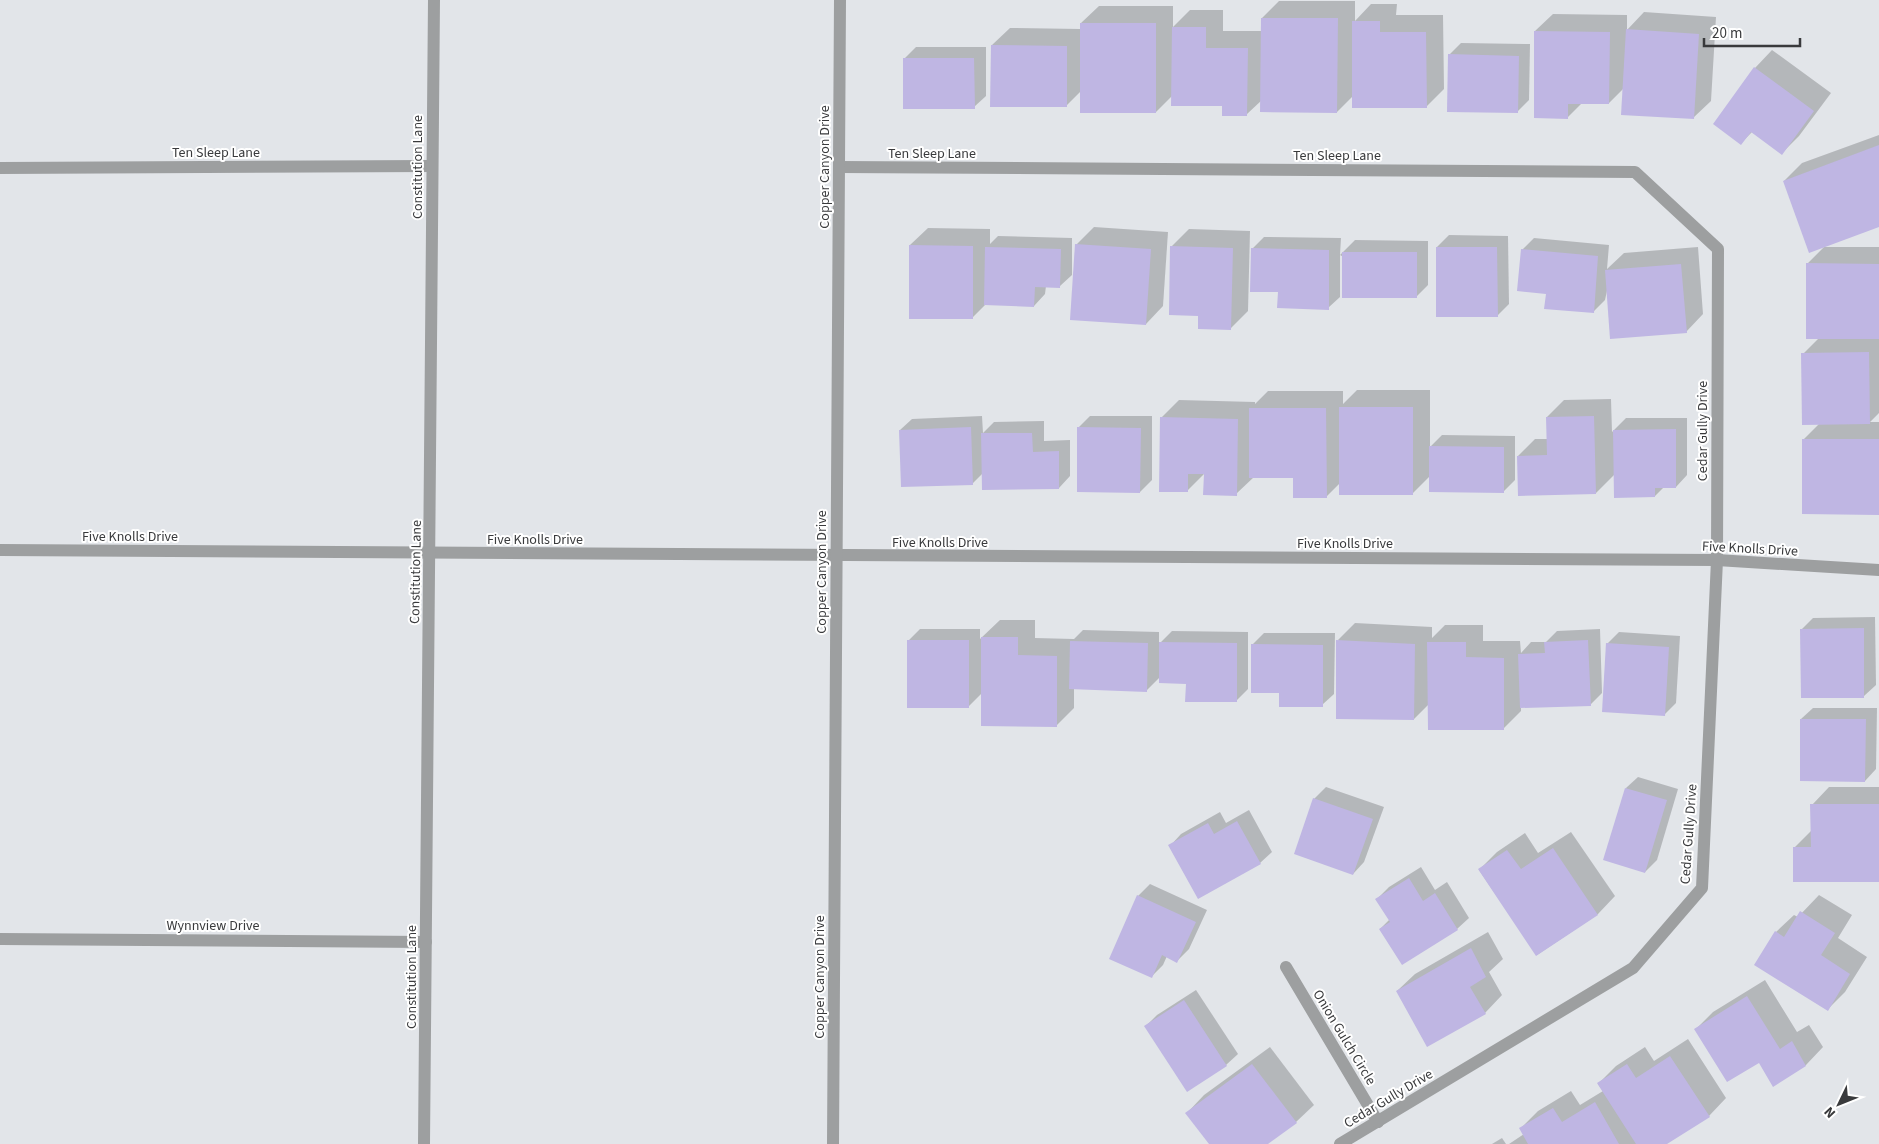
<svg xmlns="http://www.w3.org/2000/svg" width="1879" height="1144" font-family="'Source Sans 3',sans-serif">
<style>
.shadow{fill:#0003}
.building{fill:#bfb6e3}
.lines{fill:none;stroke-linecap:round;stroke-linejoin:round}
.minor{stroke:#9d9fa0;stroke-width:12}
.labels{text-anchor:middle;stroke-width:4;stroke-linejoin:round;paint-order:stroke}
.street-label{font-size:14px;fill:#393a3c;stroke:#fff}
</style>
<rect width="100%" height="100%" fill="#e2e5e9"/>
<g class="shadow">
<polygon points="1279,1 1355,1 1355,21 1371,4 1397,4 1396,15 1443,15 1444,89 1426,107 1354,95 1337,112 1262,100 1247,114 1223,105 1173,95 1156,112 1081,91 1066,106 992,45 1010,28 1081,29 1081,23 1099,6 1173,6 1173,27 1190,10 1223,10 1223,31 1262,31 1262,18"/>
<polygon points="1644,12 1716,17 1711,101 1693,118 1624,88 1609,103 1583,102 1567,118 1535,31 1553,14 1627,15 1627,30"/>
<polygon points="1461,43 1530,44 1529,100 1518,111 1449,55"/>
<polygon points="916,47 986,47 986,96 974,107 904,59"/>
<polygon points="1772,50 1831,93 1799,136 1782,153 1752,132 1741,143 1755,68"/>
<polygon points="1879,135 1879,226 1784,181 1802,163"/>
<polygon points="1094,227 1168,232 1163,306 1146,324 1076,245"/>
<polygon points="928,228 990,229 990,244 998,236 1072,238 1072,275 1060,286 1046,286 1045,294 1034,306 986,304 972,318 910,245"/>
<polygon points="1189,229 1250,231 1248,311 1230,329 1199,315 1172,246"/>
<polygon points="1449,235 1508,236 1509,304 1497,316 1437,247"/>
<polygon points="1264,237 1341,238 1340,255 1355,240 1428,241 1428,285 1416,297 1340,255 1340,297 1328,308 1279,291 1252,249"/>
<polygon points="1534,238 1609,245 1607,269 1624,253 1698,247 1703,314 1686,332 1608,286 1605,300 1593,312 1547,293 1522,250"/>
<polygon points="1824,247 1879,247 1879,413 1870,422 1879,422 1879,513 1804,439 1820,423 1803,354 1819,338 1807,264"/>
<polygon points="1357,390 1430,390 1430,447 1442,435 1515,436 1515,480 1503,492 1430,476 1413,493 1340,483 1326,497 1294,477 1254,477 1236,494 1205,473 1187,491 1161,418 1179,400 1255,402 1255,404 1268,391 1343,391 1343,404"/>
<polygon points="1611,399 1612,432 1626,418 1687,418 1687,475 1676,487 1664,487 1655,496 1615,474 1596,493 1518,456 1535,439 1548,439 1547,417 1564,400"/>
<polygon points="982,416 983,433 994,422 1044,421 1044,441 1070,440 1070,476 1059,488 983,473 972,484 900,430 912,419"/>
<polygon points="1090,416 1152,416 1152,480 1140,492 1079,427"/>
<polygon points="1875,617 1876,685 1864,696 1802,629 1813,618"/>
<polygon points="1000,620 1035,620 1035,638 1074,639 1083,630 1159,632 1159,644 1172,631 1248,632 1248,689 1236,701 1187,682 1160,677 1147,690 1074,688 1074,708 1057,725 982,693 968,707 908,641 920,629 980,629 980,639"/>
<polygon points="1355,623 1432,627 1432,638 1445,625 1483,625 1483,641 1520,641 1521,653 1531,642 1546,642 1557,631 1600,629 1602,693 1590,705 1521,707 1521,711 1503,729 1429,704 1414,719 1338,640"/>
<polygon points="1619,632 1680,636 1676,703 1665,714 1607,644"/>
<polygon points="1264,633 1335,633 1334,694 1322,705 1252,645"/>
<polygon points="1813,708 1877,708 1876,769 1865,781 1801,719"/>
<polygon points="1638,777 1678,789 1657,860 1645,872 1626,788"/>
<polygon points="1326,787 1384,807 1364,862 1353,874 1314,799"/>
<polygon points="1829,787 1879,787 1879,881 1794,848 1812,830 1812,805"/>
<polygon points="1249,810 1272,852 1260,863 1170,846 1181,834 1220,812 1226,823"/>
<polygon points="1571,832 1615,896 1598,914 1537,955 1479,870 1497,852 1525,833 1538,853"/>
<polygon points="1421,867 1435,890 1447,882 1469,918 1457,929 1380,929 1390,919 1377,899 1389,887"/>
<polygon points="1150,884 1207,910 1189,949 1177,961 1167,956 1163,965 1151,977 1138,896"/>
<polygon points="1819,895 1852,915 1838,938 1867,957 1845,992 1828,1009 1776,932 1794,915 1798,917"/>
<polygon points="1488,932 1503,959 1489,972 1502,995 1485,1013 1397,991 1415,974"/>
<polygon points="1765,980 1797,1032 1809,1025 1823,1047 1806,1065 1774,1085 1759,1061 1696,1029 1713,1012"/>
<polygon points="1196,990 1238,1054 1226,1065 1146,1026 1157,1015"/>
<polygon points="1688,1039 1726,1098 1709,1116 1665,1144 1509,1144 1524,1134 1521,1128 1538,1111 1571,1091 1580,1105 1603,1091 1598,1084 1616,1066 1645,1047 1654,1061"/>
<polygon points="1270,1047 1314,1105 1296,1122 1266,1144 1210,1144 1187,1113 1204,1095"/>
<polygon points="1502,1138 1506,1144 1492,1144"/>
</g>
<g class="building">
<polygon points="1261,18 1338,18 1337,113 1260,112"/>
<polygon points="1352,21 1380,21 1380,32 1426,32 1427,108 1352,108"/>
<rect x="1080" y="23" width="76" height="90"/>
<polygon points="1172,27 1206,27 1206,48 1248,48 1247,116 1222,116 1222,106 1171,106"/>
<polygon points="1626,29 1699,34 1694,119 1621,115"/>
<polygon points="1534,31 1610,32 1609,104 1568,104 1568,119 1534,118"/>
<polygon points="991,45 1067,46 1067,107 990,107"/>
<polygon points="1448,54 1519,56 1518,113 1447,112"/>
<polygon points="903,58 974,58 975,109 903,109"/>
<polygon points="1754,67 1814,111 1782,155 1751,132 1741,145 1713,124"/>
<polygon points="1879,145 1879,227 1809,253 1783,181"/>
<polygon points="1075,244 1151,249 1146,325 1070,320"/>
<polygon points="909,245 973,246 973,319 909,319"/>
<polygon points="1170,246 1233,248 1231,330 1198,329 1198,316 1169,315"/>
<polygon points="985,247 1061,249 1060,288 1035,287 1034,307 984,305"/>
<polygon points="1436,247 1497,247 1498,317 1436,317"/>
<polygon points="1251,248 1329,250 1329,310 1277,308 1278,292 1250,292"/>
<polygon points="1521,249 1598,256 1594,313 1544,309 1546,294 1517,291"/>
<rect x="1342" y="252" width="75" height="46"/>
<polygon points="1806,263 1879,264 1879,339 1806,339"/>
<polygon points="1681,264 1687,333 1610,339 1605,270"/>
<polygon points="1869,352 1870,424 1802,425 1801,353"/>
<rect x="1339" y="407" width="74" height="88"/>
<polygon points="1249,408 1326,408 1327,498 1293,498 1293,478 1249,478"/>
<polygon points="1594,416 1596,494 1518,496 1517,456 1547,455 1546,417"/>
<polygon points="1160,417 1238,419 1237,496 1203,495 1204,474 1188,474 1188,492 1159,492"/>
<polygon points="971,427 973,485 901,487 899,430"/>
<polygon points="1077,427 1141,428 1140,493 1077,492"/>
<polygon points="1676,429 1676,488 1655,488 1655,497 1614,498 1613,430"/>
<polygon points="981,433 1032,433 1033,452 1059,451 1059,489 982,490"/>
<polygon points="1802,439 1879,439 1879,515 1802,514"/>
<polygon points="1429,446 1504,447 1504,493 1429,492"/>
<polygon points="1864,628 1864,698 1801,698 1800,629"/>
<polygon points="981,637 1018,637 1018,655 1057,656 1057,727 981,726"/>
<rect x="907" y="640" width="62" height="68"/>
<polygon points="1336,640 1415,644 1414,720 1336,719"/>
<polygon points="1588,640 1591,706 1520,708 1518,654 1545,653 1544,642"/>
<polygon points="1070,641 1148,643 1147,692 1069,689"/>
<polygon points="1159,642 1237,643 1237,702 1185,702 1186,684 1159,683"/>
<polygon points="1427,642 1466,642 1466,657 1504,658 1504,730 1428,730"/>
<polygon points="1606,643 1669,647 1665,716 1602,712"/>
<polygon points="1251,644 1323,645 1323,707 1279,707 1279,693 1251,693"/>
<polygon points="1800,719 1866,719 1865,782 1800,781"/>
<polygon points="1625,788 1667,800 1645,873 1603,860"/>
<polygon points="1313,798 1373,819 1353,875 1294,854"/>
<polygon points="1810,804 1879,804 1879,882 1793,882 1793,847 1811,847"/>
<polygon points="1237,821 1261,864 1198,899 1168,845 1208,823 1214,834"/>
<polygon points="1553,848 1598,915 1536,956 1478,869 1507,850 1521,869"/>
<polygon points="1409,878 1423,901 1435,893 1458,930 1402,965 1379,929 1390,922 1375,899"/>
<polygon points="1137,895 1196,922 1177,963 1162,955 1152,978 1109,959"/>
<polygon points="1800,911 1835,933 1821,955 1850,974 1828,1011 1754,965 1775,931 1784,937"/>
<polygon points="1471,948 1486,977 1470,987 1486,1014 1427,1047 1396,991"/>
<polygon points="1747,996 1780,1049 1792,1041 1806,1066 1773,1087 1759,1063 1727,1082 1694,1029"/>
<polygon points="1184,1000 1227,1066 1187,1092 1144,1026"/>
<polygon points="1670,1056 1710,1117 1667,1144 1636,1144 1597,1083 1627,1064 1636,1078"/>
<polygon points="1252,1064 1297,1123 1268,1144 1209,1144 1185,1113"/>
<polygon points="1595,1102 1619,1144 1528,1144 1519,1128 1553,1108 1562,1122"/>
</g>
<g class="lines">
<g class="minor">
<polyline points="839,167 1635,172 1718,249 1717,560 1702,888 1633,968 1340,1144"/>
<polyline points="0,168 432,166"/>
<polyline points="0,550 1717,560 1879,570"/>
<polyline points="0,939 426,942"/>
<polyline points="1286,967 1378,1122"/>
<polyline points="424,1144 434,0"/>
<polyline points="833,1144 840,0"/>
</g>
</g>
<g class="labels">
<g class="street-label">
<text x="216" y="157">Ten Sleep Lane</text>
<text x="932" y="158">Ten Sleep Lane</text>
<text x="1337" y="160">Ten Sleep Lane</text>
<text transform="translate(417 167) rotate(-90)" y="5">Constitution Lane</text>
<text transform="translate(824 167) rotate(-90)" y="5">Copper Canyon Drive</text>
<text transform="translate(1702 431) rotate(-90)" y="5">Cedar Gully Drive</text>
<text x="130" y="541">Five Knolls Drive</text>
<text x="535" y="544">Five Knolls Drive</text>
<text x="940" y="547">Five Knolls Drive</text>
<text x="1345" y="548">Five Knolls Drive</text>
<text transform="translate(1750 548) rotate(3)" y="5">Five Knolls Drive</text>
<text transform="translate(415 572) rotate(-89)" y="5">Constitution Lane</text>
<text transform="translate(821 572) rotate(-90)" y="5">Copper Canyon Drive</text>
<text transform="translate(1688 834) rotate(-86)" y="5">Cedar Gully Drive</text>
<text x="213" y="930">Wynnview Drive</text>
<text transform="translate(411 977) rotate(-90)" y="5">Constitution Lane</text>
<text transform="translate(819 977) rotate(-90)" y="5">Copper Canyon Drive</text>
<text transform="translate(1345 1037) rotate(59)" y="5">Onion Gulch Circle</text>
<text transform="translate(1388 1098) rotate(-31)" y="5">Cedar Gully Drive</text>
</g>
</g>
<g transform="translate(1839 1104) rotate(227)" stroke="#ffffff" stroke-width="4" paint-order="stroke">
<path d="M0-4L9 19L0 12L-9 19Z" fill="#393a3c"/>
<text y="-8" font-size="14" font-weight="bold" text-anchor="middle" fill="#393a3c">N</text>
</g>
<path d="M1704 38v8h96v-8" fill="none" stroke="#393a3c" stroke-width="2.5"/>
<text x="1712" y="38" font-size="15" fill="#393a3c" stroke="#ffffff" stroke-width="4" paint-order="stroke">20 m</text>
</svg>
